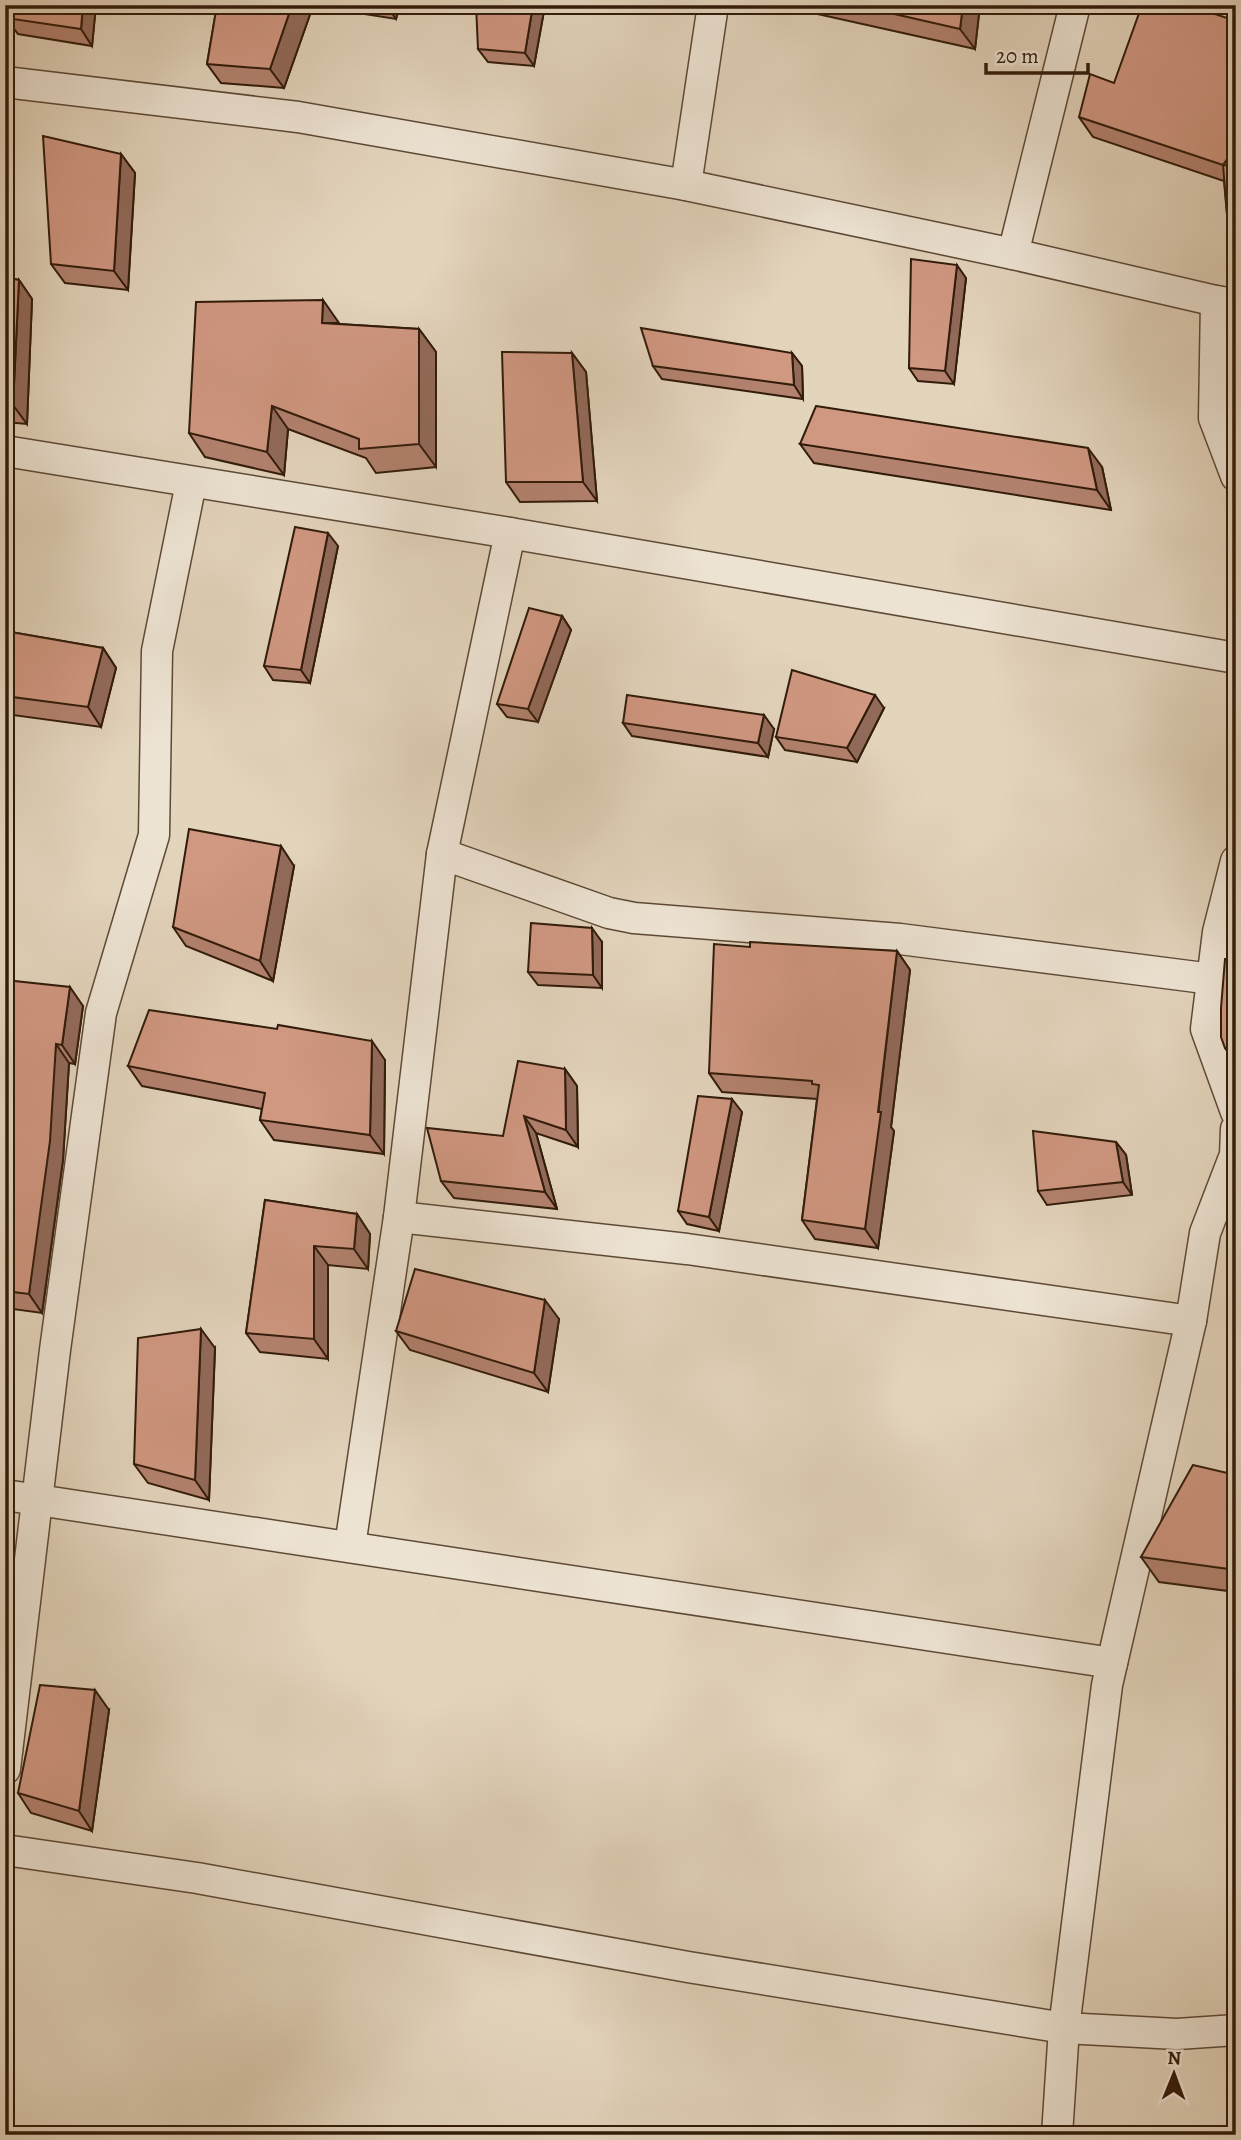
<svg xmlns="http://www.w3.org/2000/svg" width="1241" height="2140" font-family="Alegreya,serif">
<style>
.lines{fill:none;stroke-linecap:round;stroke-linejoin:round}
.minor-casing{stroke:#5e4936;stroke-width:33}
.minor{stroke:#ede3d3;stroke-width:30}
.wall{fill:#b3826f;stroke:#311b0a;stroke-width:2}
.shaded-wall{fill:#926a5a;stroke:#311b0a;stroke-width:2}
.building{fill:#d09781;stroke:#311b0a;stroke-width:2}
</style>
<rect width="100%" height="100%" fill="#e3d4bc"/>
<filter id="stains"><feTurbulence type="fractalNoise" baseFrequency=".00286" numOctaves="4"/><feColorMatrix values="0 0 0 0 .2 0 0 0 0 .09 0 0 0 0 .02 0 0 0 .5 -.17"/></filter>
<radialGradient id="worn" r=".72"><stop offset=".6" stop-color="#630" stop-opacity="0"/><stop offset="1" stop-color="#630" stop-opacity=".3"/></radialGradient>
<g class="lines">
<g class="minor-casing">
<g id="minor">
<polyline points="5,82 298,117 686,185 1013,254 1216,301 1236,304"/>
<polyline points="686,185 713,5"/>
<polyline points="1013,254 1075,5"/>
<polyline points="1216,301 1214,418 1236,476"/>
<polyline points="5,451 510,533 1236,658"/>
<polyline points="442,854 609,913 634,918 900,939 1212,979"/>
<polyline points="1236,861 1218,932 1206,1029 1236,1112"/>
<polyline points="399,1217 687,1249 1191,1321"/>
<polyline points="5,1495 1112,1663"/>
<polyline points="350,1546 399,1217 442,854 510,533"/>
<polyline points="5,1769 55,1350 101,1013 154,835 157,651 191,483"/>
<polyline points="5,1850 197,1878 688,1967 1064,2028 1177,2034 1236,2030"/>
<polyline points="1057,2135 1064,2028 1107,1685 1191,1321 1205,1233 1235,1155 1236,1129"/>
</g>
</g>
<use href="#minor" class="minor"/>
</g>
<g class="wall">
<polygon points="96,5 92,46 18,34 6,18"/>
<polygon points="217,5 400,5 396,19 313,6 284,88 221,83 207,64"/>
<polygon points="777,5 980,5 975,49"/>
<polygon points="544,11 534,66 488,62 478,49"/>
<polygon points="1236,21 1236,258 1230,249 1224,181 1093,137 1079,117 1114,83"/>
<polygon points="121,154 135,173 128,290 65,283 51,264"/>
<polygon points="5,277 19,280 32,299 27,424 5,422"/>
<polygon points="966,278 954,384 918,381 909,368"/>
<polygon points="339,324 419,329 436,352 436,467 376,473 366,458 288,429 284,475 205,457 189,433"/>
<polygon points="572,353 586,372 597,501 520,502 506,482"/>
<polygon points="792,353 802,366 803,399 662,379 653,366"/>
<polygon points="800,444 1102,467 1111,510 814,463"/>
<polygon points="338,546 310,683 273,680 264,666"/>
<polygon points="562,616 571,630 538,722 507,717 497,704"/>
<polygon points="5,631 103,648 116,668 101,727 5,714"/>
<polygon points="884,708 857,762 785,750 776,737"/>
<polygon points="623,723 774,729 768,757 632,736"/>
<polygon points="294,866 273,981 186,946 173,927"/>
<polygon points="602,942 602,988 538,985 528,972"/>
<polygon points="750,947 897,951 910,970 891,1127 894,1131 878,1248 815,1239 802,1220 817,1099 722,1092 709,1073"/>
<polygon points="1236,960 1236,1064 1225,1048"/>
<polygon points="5,980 83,1006 75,1064 69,1063 63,1160 42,1313 5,1308"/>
<polygon points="385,1060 384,1154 274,1140 260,1120 262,1109 142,1086 128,1066"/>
<polygon points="565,1069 577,1086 578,1147 536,1133 557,1209 454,1198 441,1181 503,1136"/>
<polygon points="742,1112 719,1231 687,1224 678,1211"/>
<polygon points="1116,1142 1126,1155 1132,1195 1047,1205 1038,1191"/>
<polygon points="265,1200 357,1214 370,1234 368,1269 328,1265 328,1359 260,1352 246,1333"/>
<polygon points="559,1319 548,1392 410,1350 396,1331"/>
<polygon points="215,1348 209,1500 148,1483 134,1464"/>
<polygon points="1236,1475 1236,1592 1159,1582 1141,1557"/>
<polygon points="109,1710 92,1831 31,1813 18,1793"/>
</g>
<g class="shaded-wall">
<polygon points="83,5 96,5 92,46 81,29"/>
<polygon points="292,5 313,6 284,88 270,69"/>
<polygon points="386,5 400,5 396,19"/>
<polygon points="533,5 540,5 544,11 534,66 525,53"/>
<polygon points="963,5 980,5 975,49 960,29"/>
<polygon points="1236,146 1236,184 1223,165"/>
<polygon points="121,154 135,173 128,290 114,271"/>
<polygon points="957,265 966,278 954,384 945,371"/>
<polygon points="19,280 32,299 27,424 13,405"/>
<polygon points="323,300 339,323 322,323"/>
<polygon points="419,329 436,352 436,467 419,444"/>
<polygon points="572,353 586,372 597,501 583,482"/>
<polygon points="792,353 802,366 803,399 794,385"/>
<polygon points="272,406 288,429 284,475 267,452"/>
<polygon points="1088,448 1102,467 1111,510 1097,490"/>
<polygon points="328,533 338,546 310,683 301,670"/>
<polygon points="562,616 571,630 538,722 528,709"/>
<polygon points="103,648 116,668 101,727 88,707"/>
<polygon points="875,695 884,708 857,762 847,748"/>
<polygon points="764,715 774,729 768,757 758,743"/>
<polygon points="281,846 294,866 273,981 260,961"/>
<polygon points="592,928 602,942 602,988 593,975"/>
<polygon points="897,951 910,970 891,1127 894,1131 878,1248 865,1229"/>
<polygon points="70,987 83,1006 75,1064 62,1045"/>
<polygon points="372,1041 385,1060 384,1154 370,1135"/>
<polygon points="56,1044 69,1063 63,1160 42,1313 29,1294"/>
<polygon points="565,1069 577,1086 578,1147 566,1130"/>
<polygon points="732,1099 742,1112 719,1231 709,1217"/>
<polygon points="524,1116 536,1133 557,1209 545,1192"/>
<polygon points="1116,1142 1126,1155 1132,1195 1123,1182"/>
<polygon points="357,1214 370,1234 368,1269 354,1249"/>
<polygon points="314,1246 328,1265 328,1359 314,1339"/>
<polygon points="545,1300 559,1319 548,1392 534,1373"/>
<polygon points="201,1329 215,1348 209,1500 195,1480"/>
<polygon points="95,1690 109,1710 92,1831 79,1811"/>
</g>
<g class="building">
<polygon points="7,5 83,5 81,29 6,18"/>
<polygon points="217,5 292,5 270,69 207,64"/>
<polygon points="476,5 533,5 525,53 478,49"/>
<polygon points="855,5 963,5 960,29"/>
<polygon points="1142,5 1188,5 1236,21 1236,146 1223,165 1079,117 1090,74 1114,83"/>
<polygon points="43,136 121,154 114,271 51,264"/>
<polygon points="1223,165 1236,167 1236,250 1230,249"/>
<polygon points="911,259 957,265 945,371 909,368"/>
<polygon points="5,277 19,280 13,405 5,404"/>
<polygon points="323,300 322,323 419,329 419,444 359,449 359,439 272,406 267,452 189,433 196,302"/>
<polygon points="641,328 792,353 794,385 653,366"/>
<polygon points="502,352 572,353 583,482 506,482"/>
<polygon points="816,406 1088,448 1097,490 800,444"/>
<polygon points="295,527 328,533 301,670 264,666"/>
<polygon points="529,608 562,616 528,709 497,704"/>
<polygon points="5,631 103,648 88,707 5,696"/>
<polygon points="792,670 875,695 847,748 776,737"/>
<polygon points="627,695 764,715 758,743 623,723"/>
<polygon points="189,829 281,846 260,961 173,927"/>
<polygon points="531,923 592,928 593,975 528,972"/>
<polygon points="750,942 897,951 878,1112 881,1112 865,1229 802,1220 819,1085 812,1084 812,1081 709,1073 714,944 750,947"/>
<polygon points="1225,959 1236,960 1236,1050 1225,1048 1221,1037 1221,1008"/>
<polygon points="5,980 70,987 62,1045 56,1044 50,1141 29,1294 5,1291"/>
<polygon points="149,1010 277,1029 278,1025 372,1041 370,1135 260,1120 265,1093 128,1066"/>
<polygon points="518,1061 565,1069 566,1130 524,1116 545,1192 441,1181 427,1128 503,1136"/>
<polygon points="698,1096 732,1099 709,1217 678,1211"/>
<polygon points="1033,1131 1116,1142 1123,1182 1038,1191"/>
<polygon points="265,1200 357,1214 354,1249 314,1246 314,1339 246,1333"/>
<polygon points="415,1269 545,1300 534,1373 396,1331"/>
<polygon points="201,1329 195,1480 134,1464 138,1338"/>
<polygon points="1193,1465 1236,1475 1236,1570 1141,1557"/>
<polygon points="40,1685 95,1690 79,1811 18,1793"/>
</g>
<rect width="1241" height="2140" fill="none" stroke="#e3d4bc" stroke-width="28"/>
<rect x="7" y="7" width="1227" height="2126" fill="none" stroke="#311b0a" stroke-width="3.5"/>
<rect x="14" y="14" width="1213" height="2112" fill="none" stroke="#311b0a" stroke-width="2"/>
<g transform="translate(1174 2074) rotate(1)" stroke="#ede3d3" stroke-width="5" paint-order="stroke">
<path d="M0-5L12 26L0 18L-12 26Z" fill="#311b0a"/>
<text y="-10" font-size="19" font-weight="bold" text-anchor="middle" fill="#311b0a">N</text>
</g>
<path d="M986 63v10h102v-10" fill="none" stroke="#311b0a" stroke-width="3.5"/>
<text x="996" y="63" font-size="21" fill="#311b0a" stroke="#ede3d3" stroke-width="5" paint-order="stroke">20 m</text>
<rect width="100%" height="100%" filter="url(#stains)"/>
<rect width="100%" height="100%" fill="url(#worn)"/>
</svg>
